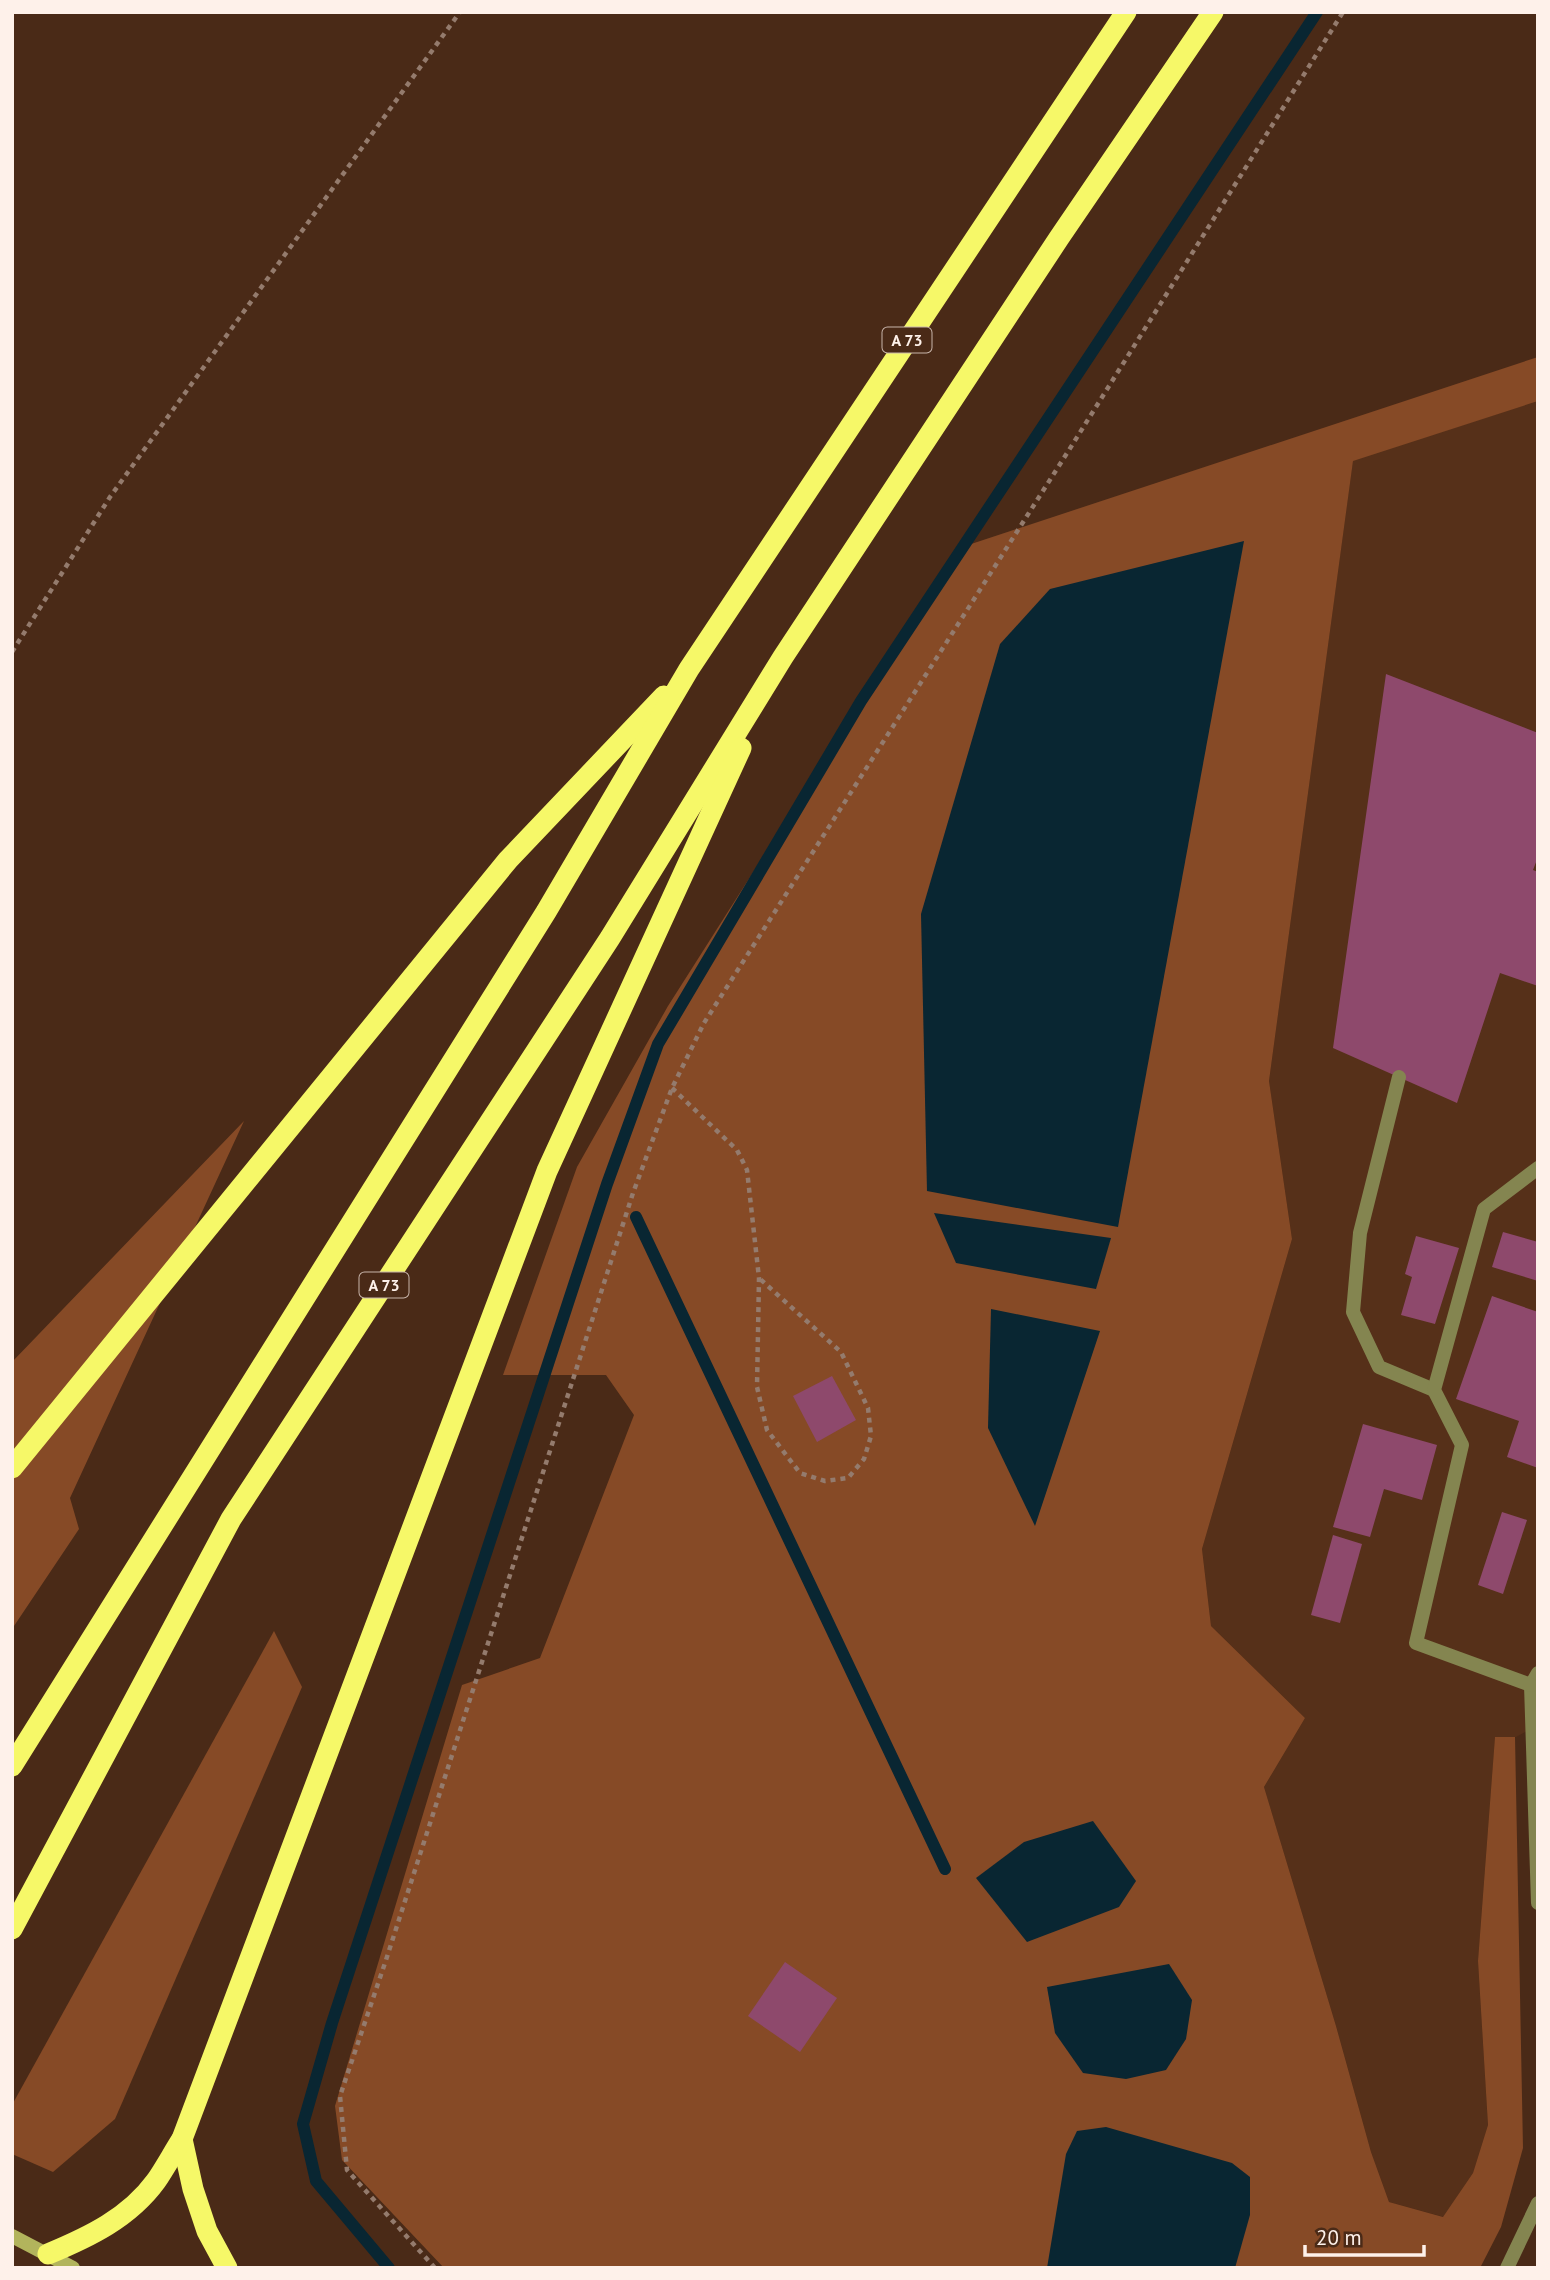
<svg xmlns="http://www.w3.org/2000/svg" width="1550" height="2280" font-family="'PT Sans',sans-serif">
<style>
.built{fill:#563019}
.green{fill:#864a26}
.water{fill:#092632}
.lines{fill:none;stroke-linecap:round;stroke-linejoin:round}
.stream{stroke:#092632;stroke-width:12}
.building{fill:#8e496c}
.path{stroke:#947b6d;stroke-width:4.5;stroke-dasharray:5 5;stroke-linecap:butt}
.lane{stroke:#848550;stroke-width:14}
.secondary{stroke:#b2b45c;stroke-width:14}
.highway{stroke:#f6f868;stroke-width:21}
.labels{text-anchor:middle;stroke-width:5;stroke-linejoin:round;paint-order:stroke}
.shield{fill:#4a2a17;stroke:#c8b5ab;stroke-width:2}
.shield-label{font-size:16px;font-weight:bold;fill:#fef1ea}
</style>
<rect width="100%" height="100%" fill="#4a2a17"/>
<polygon class="built" points="1538,401 1538,1725 1516,1737 1495,1738 1478,1961 1488,2125 1473,2173 1444,2217 1389,2202 1371,2152 1336,2026 1264,1787 1305,1718 1211,1626 1202,1549 1292,1239 1269,1081 1353,460"/>
<g class="green">
<polygon points="1538,357 1538,401 1353,461 1269,1081 1292,1239 1202,1549 1211,1626 1305,1718 1264,1787 1336,2026 1371,2152 1389,2202 1443,2217 1473,2173 1488,2125 1478,1961 1495,1737 1515,1737 1523,2148 1501,2227 1480,2268 444,2268 342,2160 335,2106 462,1685 540,1658 634,1415 606,1375 503,1375 577,1167 668,1006 959,548"/>
<polygon points="244,1121 70,1498 79,1529 12,1629 12,1362"/>
<polygon points="274,1631 302,1687 115,2119 53,2172 12,2154 12,2105"/>
</g>
<g class="water">
<polygon points="1244,541 1118,1227 927,1191 921,914 1000,644 1050,589"/>
<polygon points="934,1213 1111,1238 1096,1289 956,1263"/>
<polygon points="991,1309 1100,1331 1035,1526 988,1428"/>
<polygon points="1093,1821 1136,1881 1119,1907 1027,1942 976,1878 1024,1842"/>
<polygon points="1169,1964 1192,2000 1186,2039 1166,2070 1126,2079 1083,2073 1055,2033 1047,1987"/>
<polygon points="1106,2127 1232,2163 1250,2177 1250,2215 1235,2268 1047,2268 1066,2154 1077,2131"/>
</g>
<g class="lines">
<g class="stream">
<polyline points="636,1217 945,1869"/>
<polyline points="389,2268 316,2181 303,2124 332,2023 607,1184 658,1044 861,701 1317,12"/>
</g>
</g>
<g class="building">
<polygon points="1386,674 1538,733 1538,857 1533,870 1538,872 1538,986 1500,973 1457,1103 1333,1048"/>
<polygon points="1503,1232 1538,1242 1538,1281 1492,1267"/>
<polygon points="1416,1236 1459,1248 1435,1324 1401,1315 1412,1277 1405,1274"/>
<polygon points="1492,1296 1538,1312 1538,1468 1507,1457 1519,1421 1456,1399"/>
<polygon points="832,1376 856,1420 817,1442 793,1396"/>
<polygon points="1363,1424 1437,1445 1422,1500 1384,1489 1370,1537 1333,1527"/>
<polygon points="1502,1512 1527,1520 1503,1594 1478,1585"/>
<polygon points="1333,1535 1362,1544 1340,1623 1311,1615"/>
<polygon points="785,1962 837,1998 800,2052 748,2016"/>
</g>
<g class="lines">
<g class="path">
<polyline points="12,652 110,497 460,12"/>
<polyline points="672,1088 737,1150 747,1170 759,1278 757,1387 767,1430 800,1473 825,1481 848,1478 864,1459 871,1436 868,1408 841,1352 759,1278"/>
<polyline points="435,2268 347,2170 340,2096 386,1960 633,1193 672,1088 704,1023 1069,450 1343,12"/>
</g>
<g class="lane">
<polyline points="1399,1077 1360,1233 1353,1312 1379,1367 1434,1390"/>
<polyline points="1538,1673 1531,1685 1538,1903"/>
<polyline points="1531,1685 1416,1643 1462,1445 1434,1390 1484,1209 1538,1168"/>
<polyline points="1507,2268 1538,2203"/>
</g>
<polyline class="secondary" points="12,2236 73,2268"/>
<g class="highway">
<polyline points="12,1468 508,860 664,696"/>
<polyline points="12,1766 546,912 689,669 1126,12"/>
<polyline points="12,1929 231,1519 610,938 783,657 1059,238 1213,12"/>
<polyline points="182,2139 193,2189 207,2231 227,2268"/>
<path d="M48,2254C89,2237 129,2218 156,2181C165,2168 173,2153 182,2139L547,1171L741,748"/>
</g>
</g>
<g class="labels">
<g class="shield">
<rect x="882.5" y="327.5" width="49" height="25" rx="5"/>
<rect x="359.5" y="1272.5" width="49" height="25" rx="5"/>
</g>
<g class="shield-label">
<text x="907" y="346">A 73</text>
<text x="384" y="1291">A 73</text>
</g>
</g>
<rect width="1550" height="2280" fill="none" stroke="#fef1ea" stroke-width="28"/>
<path d="M1305 2245v10h119v-10" fill="none" stroke="#fef1ea" stroke-width="3.5"/>
<text x="1316" y="2245" font-size="21" fill="#fef1ea" stroke="#4a2a17" stroke-width="5" paint-order="stroke">20 m</text>
</svg>
